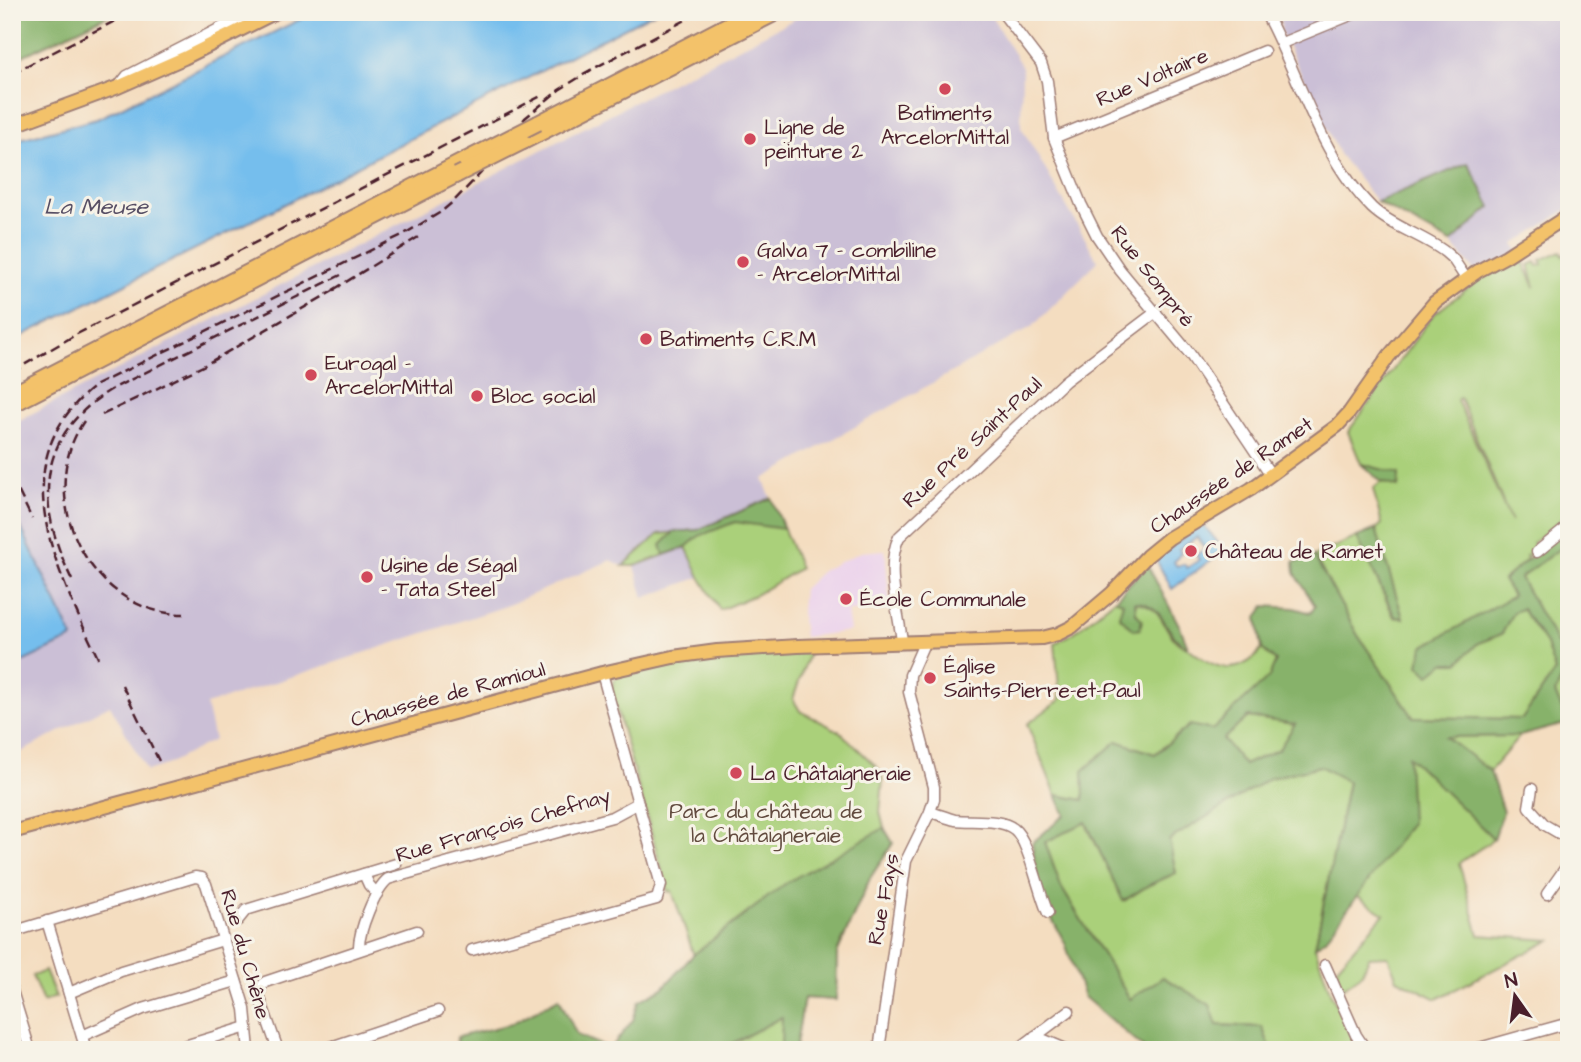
<svg xmlns="http://www.w3.org/2000/svg" width="1581" height="1062" font-family="'Architects Daughter',sans-serif">
<style>
.built{fill:#ebd1ec}
.industrial{fill:#cbbfd6}
.green{fill:#aad07a;stroke:#7a7852;stroke-width:2;fill-rule:evenodd}
.forest{fill:#87b26a;stroke:#68684a;stroke-width:2;fill-rule:evenodd}
.water{fill:#74beed;stroke:#5f6e8c;stroke-width:2;fill-rule:evenodd}
.lines{fill:none;stroke-linecap:round;stroke-linejoin:round}
.minor-casing{stroke:#9f7e76;stroke-width:13}
.major-casing{stroke:#9f7e76;stroke-width:16}
.highway-casing{stroke:#9f7e76;stroke-width:18}
.minor{stroke:#fff;stroke-width:10}
.major{stroke:#f3c26a;stroke-width:12}
.highway{stroke:#f3c26a;stroke-width:14}
.rail{stroke:#4a1f2b;stroke-width:2.5;stroke-dasharray:10 5;stroke-linecap:butt}
.highway-bridge-casing{stroke:#9f7e76;stroke-width:18;stroke-linecap:butt}
.highway-bridge{stroke:#f3c26a;stroke-width:14}
.poi-dot{fill:#d1495b;stroke:#f7f3e8;stroke-width:2.5}
.labels{text-anchor:middle;stroke-width:6;stroke-linejoin:round;paint-order:stroke}
.street-label{font-size:21px;fill:#4a1f2b;stroke:#f7f3e8}
.poi-label{font-size:21px;fill:#4a1f2b;stroke:#f7f3e8;text-anchor:start}
.park-label{font-size:21px;fill:#624b3f;stroke:#f7f3e8}
.water-label{font-size:23px;font-style:italic;fill:#574f65;stroke:#f7f3e8}
</style>
<rect width="100%" height="100%" fill="#f7f3e8"/>
<filter id="ink" filterUnits="userSpaceOnUse"><feTurbulence type="fractalNoise" baseFrequency=".0143" numOctaves="2"/><feDisplacementMap in="SourceGraphic" scale="14" xChannelSelector="R" yChannelSelector="G"/><feConvolveMatrix kernelMatrix="1 2 1 2 8 2 1 2 1" color-interpolation-filters="sRGB"/></filter>
<filter id="wash" filterUnits="userSpaceOnUse"><feTurbulence type="fractalNoise" baseFrequency=".00686" numOctaves="4" result="noise"/><feDisplacementMap in="SourceGraphic" scale="28" xChannelSelector="R" yChannelSelector="G"/><feGaussianBlur stdDeviation="1.57" result="paint"/><feColorMatrix in="noise" values="0 0 0 0 0 0 0 0 0 0 0 0 0 0 0 0 0 1.4 0 .05"/><feComposite in="paint" operator="in"/></filter>
<g filter="url(#wash)">
<rect width="100%" height="100%" fill="#f4ddc0"/>
<polygon class="built" points="885,550 890,610 847,611 850,631 804,637 801,611 803,589 823,570 861,552"/>
<g class="industrial">
<polygon points="808,12 978,12 992,18 1022,67 1021,127 1098,261 1033,326 763,479 800,568 757,594 720,610 700,577 644,598 635,566 623,566 611,560 506,606 206,705 214,740 166,765 147,771 110,705 12,757 12,424"/>
<polygon points="1280,12 1569,12 1569,208 1514,244 1520,255 1481,278 1451,243 1377,202 1339,154 1281,32"/>
</g>
<g class="green">
<path d="M1561,251L1563,255L1569,253V513L1533,543L1537,549L1526,556L1527,560L1503,580L1513,596L1423,647L1444,663H1458L1478,643L1502,634L1513,612L1522,609L1546,644L1555,671L1522,719L1413,717L1357,634L1314,556L1357,537L1394,617L1403,618L1376,529L1382,524L1373,489L1381,482L1398,487L1399,474L1361,464L1348,432L1433,315L1481,278L1520,255L1535,287L1529,265L1536,262L1538,266L1543,264L1541,260ZM1459,398H1460L1511,522L1457,400Z"/>
<polygon points="771,498 800,568 757,594 720,610 700,577 686,547 635,566 623,566 659,534 698,530"/>
<polygon points="1567,543 1569,546 1569,664 1520,578"/>
<path d="M1115,599L1123,602L1136,613L1135,602C1164,605 1160,626 1177,642C1180,646 1187,647 1191,650C1217,671 1239,677 1262,649L1276,661L1270,677L1212,730L1190,725L1155,754L1084,800L1056,795L1027,724L1060,700L1055,643L1075,632Z"/>
<polygon points="810,650 793,699 800,711 839,731 878,768 883,780 880,812 884,828 893,843 870,878 837,953 836,1000 804,998 795,1050 720,1050 725,1047 672,891 668,892 611,690 614,680 623,673 686,659"/>
<polygon points="1569,665 1569,723 1568,723 1555,693"/>
<polygon points="1248,717 1296,724 1279,749 1244,765 1223,739"/>
<polygon points="1520,736 1490,771 1445,737"/>
<polygon points="1408,755 1494,839 1459,863 1479,935 1551,940 1437,999 1397,979 1388,956 1369,957 1361,975 1341,989 1337,967 1384,914 1357,896 1375,870"/>
<polygon points="1320,766 1348,781 1315,947 1331,994 1360,1050 1271,1050 1262,1027 1217,1025 1130,1000 1061,887 1045,842 1085,822 1124,901 1149,885 1176,873 1169,840 1270,778"/>
<polygon points="45,971 56,997 43,1002 32,976"/>
</g>
<g class="forest">
<polygon points="12,12 115,12 12,61"/>
<polygon points="1468,163 1491,207 1451,243 1377,202"/>
<polygon points="1361,464 1399,474 1398,487 1381,482"/>
<polygon points="771,498 784,529 735,522 699,536 686,547 664,555 661,545 674,532 698,530"/>
<polygon points="1376,529 1403,618 1395,617 1357,537"/>
<path d="M1561,532L1567,543L1520,578L1569,664L1555,693L1568,723L1520,736L1446,737L1490,771L1503,812L1494,839L1408,756L1411,823L1327,937L1315,947L1348,782L1320,766L1270,778L1169,840L1176,873L1149,885L1123,901L1086,822L1045,842L1061,887L1130,999L1163,977L1210,1005L1217,1025L1262,1027L1271,1050H1146L1084,997L1065,943L1040,897L1032,843L1065,815L1056,795L1084,800L1083,771L1117,741L1155,754L1190,725L1212,730L1269,677L1276,661L1262,649L1257,617L1265,606L1294,608L1311,613L1315,606L1295,573L1294,562L1314,556L1357,634L1413,717L1522,719L1555,671L1546,644L1522,609L1513,612L1502,634L1478,643L1458,663H1444L1429,675L1419,665L1423,647L1513,596L1503,580ZM1248,717L1295,724L1279,749L1244,765L1223,739Z"/>
<path d="M1146,566H1148L1180,627L1188,647C1162,636 1168,604 1135,602L1136,613L1142,620L1140,629L1134,630L1119,616L1123,602L1115,599Z"/>
<polygon points="884,828 893,843 870,878 837,953 836,1000 804,998 795,1050 776,1050 781,1046 782,1017 720,1050 456,1050 457,1037 511,1024 559,998 577,1035 610,1049 633,1020 639,1001 663,988 693,955 786,883"/>
</g>
<g class="water">
<polygon points="315,12 655,12 279,207 12,341 12,141 97,119"/>
<polygon points="12,508 73,638 12,667"/>
<path d="M1203,524L1224,550L1172,589L1155,558ZM1197,537L1205,549L1196,555L1199,560L1187,568L1184,564L1177,566L1174,562L1181,553L1179,549Z"/>
</g>
</g>
<g filter="url(#ink)">
<g class="lines">
<g class="minor-casing">
<g id="minor">
<polyline points="1002,12 1041,63 1047,81 1054,138 1081,204 1097,236 1120,270 1190,354 1271,475"/>
<path d="M1265,12C1299,74 1320,157 1372,208C1391,226 1424,236 1445,252L1453,259L1467,280"/>
<polyline points="1282,43 1358,12"/>
<polyline points="119,86 127,76 252,12"/>
<polyline points="1054,138 1264,51"/>
<polyline points="1537,552 1569,526"/>
<path d="M902,641C898,609 885,567 899,537L1065,381L1156,312"/>
<polyline points="1532,789 1529,807 1545,825 1569,839"/>
<path d="M930,812C938,814 947,818 955,820C972,822 1000,818 1014,829C1028,839 1039,894 1048,913"/>
<polyline points="364,874 369,885 377,894"/>
<polyline points="1547,894 1569,863"/>
<polyline points="238,920 246,910 396,864"/>
<polyline points="47,921 86,1050"/>
<polyline points="12,932 195,877 202,878 206,884 245,1009 249,1050"/>
<path d="M359,949C358,933 375,889 388,879L612,817L638,803L602,673"/>
<polyline points="472,950 657,899 661,885 638,803"/>
<polyline points="1325,965 1356,1035 1366,1050"/>
<polyline points="12,991 30,1050"/>
<polyline points="69,993 121,971 223,940"/>
<polyline points="82,1036 143,1009 236,981"/>
<polyline points="1035,1036 1068,1050"/>
<polyline points="171,1050 247,1027"/>
<polyline points="278,1050 259,996 261,987 265,982 417,931"/>
<polyline points="322,1050 438,1011"/>
<polyline points="879,1050 906,861 930,812 934,799 934,787 909,692 910,675 925,641"/>
<polyline points="1017,1050 1069,1011"/>
<polyline points="1472,1050 1569,1023"/>
</g>
</g>
<g class="major-casing">
<g id="major">
<polyline points="12,126 118,87 184,58 276,12"/>
<polyline points="12,832 602,673 673,657 717,651 798,646 1042,638 1058,634 1072,627 1112,593 1147,556 1169,538 1251,489 1337,426 1349,413 1389,356 1435,302 1478,271 1506,256 1569,215"/>
</g>
</g>
<g class="highway-casing">
<g id="highway">
<polyline points="538,123 752,12"/>
<polyline points="523,142 778,12"/>
<polyline points="12,394 465,160"/>
<polyline points="12,405 457,175"/>
</g>
</g>
<use href="#minor" class="minor"/>
<use href="#major" class="major"/>
<use href="#highway" class="highway"/>
<g class="rail">
<polyline points="12,73 133,12"/>
<polyline points="583,74 701,12"/>
<polyline points="333,290 420,236"/>
<polyline points="12,372 77,334 543,95"/>
<polyline points="102,415 203,366 340,287"/>
<path d="M84,421C32,497 91,615 184,614"/>
<polyline points="12,478 32,519"/>
<path d="M72,580C36,505 34,437 112,389L341,275"/>
<path d="M98,658C55,566 0,460 96,385L404,234L441,212L455,200L480,174L525,118L559,90L591,70"/>
<polyline points="122,685 159,761"/>
</g>
<g class="highway-bridge-casing">
<g id="highway-bridge">
<polyline points="465,160 538,123"/>
<polyline points="457,175 523,142"/>
</g>
</g>
<use href="#highway-bridge" class="highway-bridge"/>
</g>
</g>
<g class="poi-dot">
<circle cx="945" cy="89" r="7"/>
<circle cx="750" cy="139" r="7"/>
<circle cx="743" cy="262" r="7"/>
<circle cx="646" cy="339" r="7"/>
<circle cx="311" cy="375" r="7"/>
<circle cx="477" cy="396" r="7"/>
<circle cx="1191" cy="551" r="7"/>
<circle cx="367" cy="577" r="7"/>
<circle cx="846" cy="599" r="7"/>
<circle cx="930" cy="678" r="7"/>
<circle cx="736" cy="773" r="7"/>
</g>
<g class="labels">
<g class="street-label">
<text transform="translate(1152 77) rotate(-23)" y="7">Rue Voltaire</text>
<text transform="translate(1153 276) rotate(52)" y="7">Rue Sompré</text>
<text transform="translate(972 442) rotate(-43)" y="7">Rue Pré Saint-Paul</text>
<text transform="translate(1231 475) rotate(-34)" y="7">Chaussée de Ramet</text>
<text transform="translate(448 694) rotate(-15)" y="7">Chaussée de Ramioul</text>
<text transform="translate(503 825) rotate(-16)" y="7">Rue François Chefnay</text>
<text transform="translate(883 899) rotate(-79)" y="7">Rue Fays</text>
<text transform="translate(246 954) rotate(74)" y="7">Rue du Chêne</text>
</g>
<g class="poi-label">
<text x="945" y="120" text-anchor="middle">Batiments<tspan x="945" dy="24">ArcelorMittal</tspan></text>
<text x="764" y="134">Ligne de<tspan x="764" dy="24">peinture 2</tspan></text>
<text x="757" y="257">Galva 7 - combiline<tspan x="757" dy="24">- ArcelorMittal</tspan></text>
<text x="660" y="346">Batiments C.R.M</text>
<text x="325" y="370">Eurogal -<tspan x="325" dy="24">ArcelorMittal</tspan></text>
<text x="491" y="403">Bloc social</text>
<text x="1205" y="558">Château de Ramet</text>
<text x="381" y="572">Usine de Ségal<tspan x="381" dy="24">- Tata Steel</tspan></text>
<text x="860" y="606">École Communale</text>
<text x="944" y="673">Église<tspan x="944" dy="24">Saints-Pierre-et-Paul</tspan></text>
<text x="750" y="780">La Châtaigneraie</text>
</g>
<g class="park-label">
<text x="766" y="818">Parc du château de<tspan x="766" dy="24">la Châtaigneraie</tspan></text>
</g>
<g class="water-label">
<text x="96" y="214">La Meuse</text>
</g>
</g>
<rect width="1581" height="1062" fill="none" stroke="#f7f3e8" stroke-width="42"/>
<g transform="translate(1515 996) rotate(346)" stroke="#f7f3e8" stroke-width="5" paint-order="stroke">
<path d="M0-5L12 26L0 18L-12 26Z" fill="#4a1f2b"/>
<text y="-10" font-size="19" font-weight="bold" text-anchor="middle" fill="#4a1f2b">N</text>
</g>
</svg>
